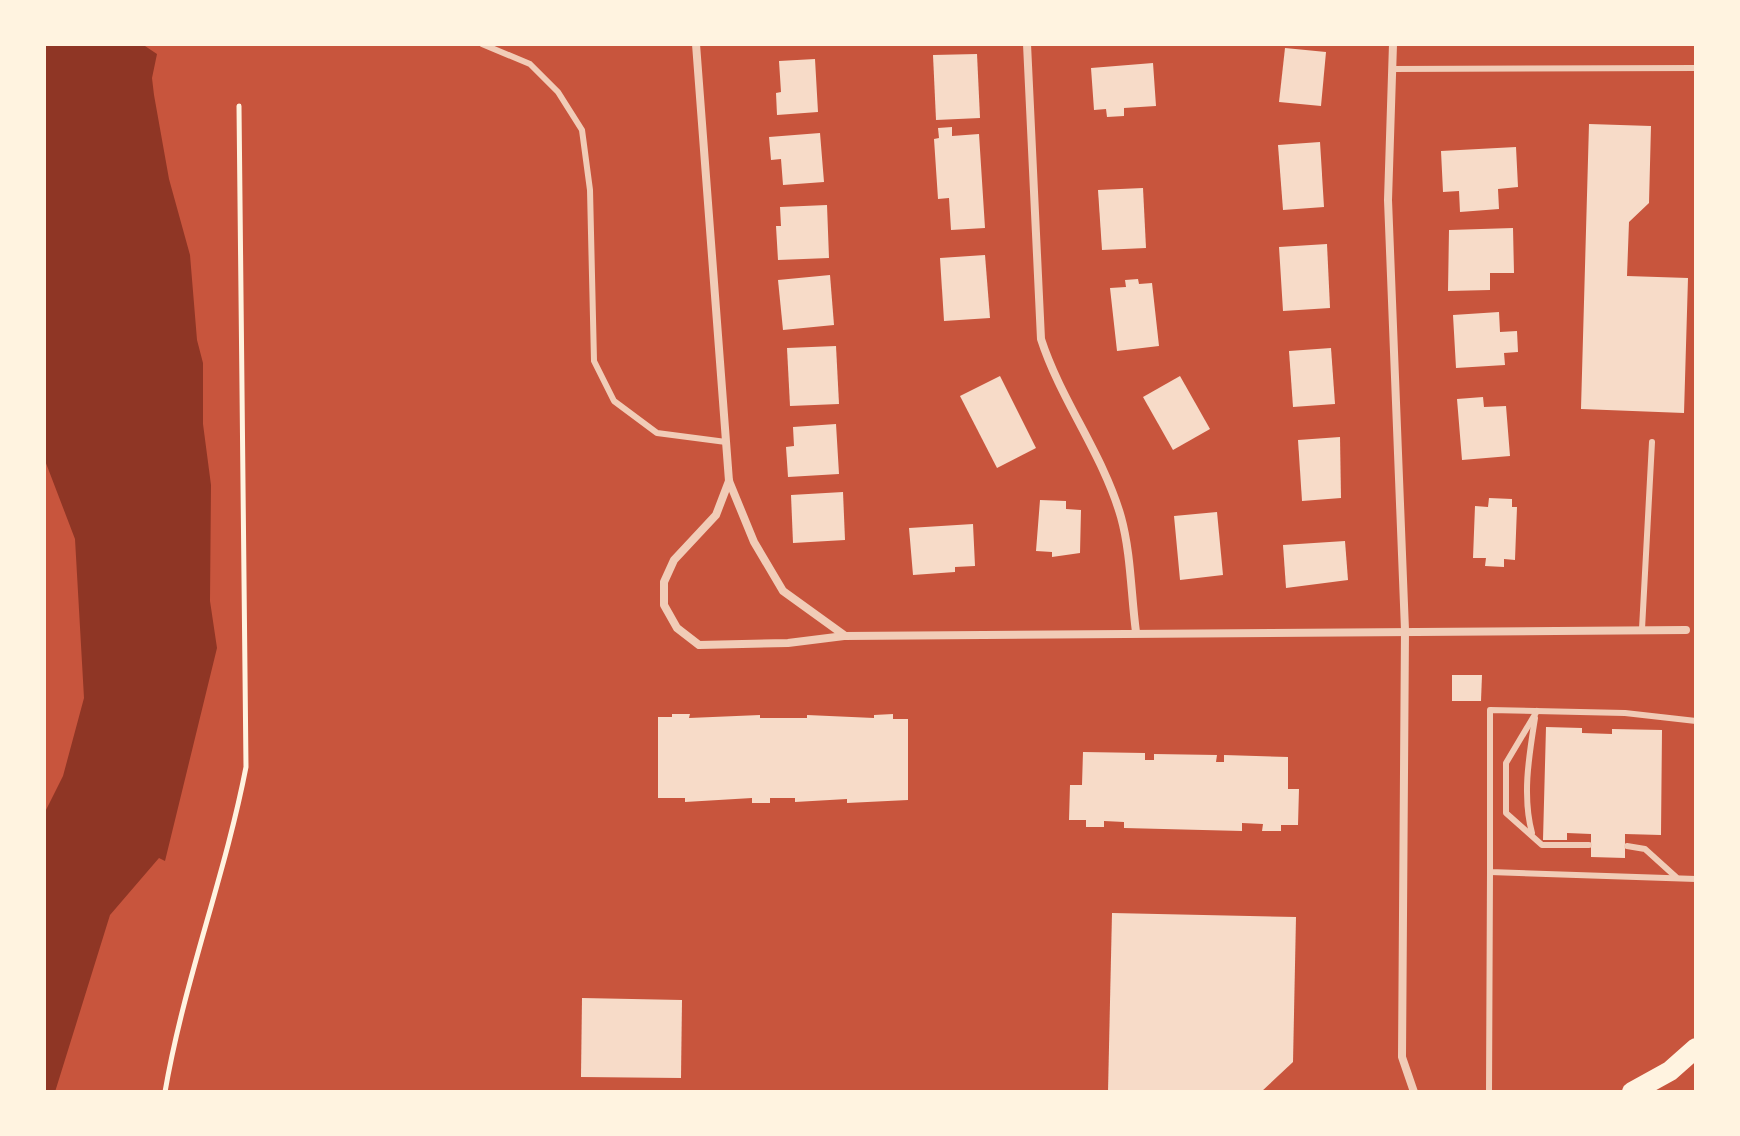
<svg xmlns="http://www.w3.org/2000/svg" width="1740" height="1136" font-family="'Open Sans',sans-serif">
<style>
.water{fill:#8f3625}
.building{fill:#f7dbc8}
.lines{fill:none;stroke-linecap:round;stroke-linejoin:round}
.path{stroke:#fff3e0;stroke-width:5}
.service{stroke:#f1ccb7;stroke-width:6}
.minor{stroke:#f1ccb7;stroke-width:8}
.primary{stroke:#fff3e0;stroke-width:20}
</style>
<rect width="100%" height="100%" fill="#c8553d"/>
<polygon class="water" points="44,44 142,44 157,54 152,78 154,95 169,179 190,255 197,340 203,363 203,424 211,485 210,601 217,648 165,861 159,858 110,915 55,1092 44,1092 44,814 63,776 84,698 75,539 44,458"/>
<g class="building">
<polygon points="1285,48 1326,52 1321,106 1279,102"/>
<polygon points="977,54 980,118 936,120 933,55"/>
<polygon points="815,59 818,112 777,115 776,93 781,92 779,61"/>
<polygon points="1153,63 1156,106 1124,108 1124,116 1107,117 1106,109 1094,110 1091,68"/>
<polygon points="1589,124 1651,126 1649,203 1629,222 1627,276 1688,278 1684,413 1581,409"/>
<polygon points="952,127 952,136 979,134 985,228 951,230 949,198 938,199 934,139 939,138 938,128"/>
<polygon points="820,133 824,182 783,185 781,159 771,160 769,137"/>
<polygon points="1320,142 1324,207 1283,210 1278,145"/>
<polygon points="1516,147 1518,187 1498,189 1499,209 1460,212 1459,191 1443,192 1441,151"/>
<polygon points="1143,188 1146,248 1102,250 1098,190"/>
<polygon points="827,205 829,258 778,260 776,226 781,226 780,207"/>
<polygon points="1513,228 1514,273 1490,273 1490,290 1448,291 1449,230"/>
<polygon points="1327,244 1330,308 1283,311 1279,247"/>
<polygon points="985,255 990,318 944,321 940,258"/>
<polygon points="830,275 834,325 783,330 778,280"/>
<polygon points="1138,279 1139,284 1152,283 1159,346 1117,351 1110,288 1126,287 1125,280"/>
<polygon points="1499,312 1500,332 1517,331 1518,352 1504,353 1505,365 1456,368 1453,315"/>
<polygon points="836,346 839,404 790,406 787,348"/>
<polygon points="1331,348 1335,404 1293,407 1289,351"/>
<polygon points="1000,376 1036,448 997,468 960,396"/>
<polygon points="1180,376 1210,429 1173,450 1143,397"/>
<polygon points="1483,397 1484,407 1506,406 1510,456 1462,460 1457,399"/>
<polygon points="836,424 839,474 788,477 786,447 794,446 793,427"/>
<polygon points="1340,437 1341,498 1302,501 1298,440"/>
<polygon points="843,492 845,540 793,543 791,495"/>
<polygon points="1489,498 1512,499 1512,507 1517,507 1515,560 1504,559 1504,567 1485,566 1486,558 1473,558 1475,506 1488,507"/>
<polygon points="1040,500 1066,501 1066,509 1081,510 1080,553 1052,557 1052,552 1036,551"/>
<polygon points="1217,512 1223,575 1180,580 1174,516"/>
<polygon points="973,524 975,566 955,567 955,572 913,575 909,528"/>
<polygon points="1345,541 1348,580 1286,588 1283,545"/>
<polygon points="1452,675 1482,675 1481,701 1452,701"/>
<polygon points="672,714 690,714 689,718 760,715 760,718 807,718 807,715 874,718 874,715 893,714 893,719 908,719 908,800 847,803 847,799 795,802 795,798 770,798 770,803 752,803 752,798 685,802 685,798 658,798 658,717 672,717"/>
<polygon points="1546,727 1582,728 1582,733 1612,734 1612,729 1662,730 1661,835 1625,834 1625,858 1591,857 1591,834 1567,833 1567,840 1543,840"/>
<polygon points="1083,752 1145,753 1145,760 1154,760 1154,754 1217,755 1216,762 1224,762 1224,755 1288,757 1288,789 1299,789 1298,825 1281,825 1281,831 1262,831 1263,824 1242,823 1242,831 1124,828 1124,822 1104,821 1104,827 1086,827 1086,820 1069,820 1070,785 1082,785"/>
<polygon points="1112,913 1296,917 1293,1062 1261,1092 1108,1092"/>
<polygon points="582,998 682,1000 681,1078 581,1077"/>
</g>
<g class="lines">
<path class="path" d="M165,1092C184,981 225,876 246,767L239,106"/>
<g class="service">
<polyline points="482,44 530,64 558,92 582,130 590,190 594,361 614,401 657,433 726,442"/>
<polyline points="1392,69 1696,68"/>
<polyline points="1642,629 1652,442"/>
<polyline points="1537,711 1506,763 1506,813 1542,845 1589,845"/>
<polyline points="1696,721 1625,713 1490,710 1490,872 1696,879"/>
<path d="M1532,833C1522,796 1529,756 1535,718"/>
<polyline points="1627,846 1645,849 1676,877"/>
<polyline points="1489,1092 1490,872"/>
</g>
<g class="minor">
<polyline points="696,44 729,481 754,542 783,591 844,635"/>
<path d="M1027,44L1041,339C1061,401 1103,454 1121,517C1131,553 1131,595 1136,632"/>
<polyline points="1393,44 1388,200 1405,630 1402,1057 1414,1092"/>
<polyline points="729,481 716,515 674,560 664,582 664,605 677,628 699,645 788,643 844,636 1686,630"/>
</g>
<polyline class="primary" points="1632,1092 1670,1071 1696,1048"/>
</g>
<rect width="1740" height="1136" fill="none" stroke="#fff3e0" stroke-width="92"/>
</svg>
